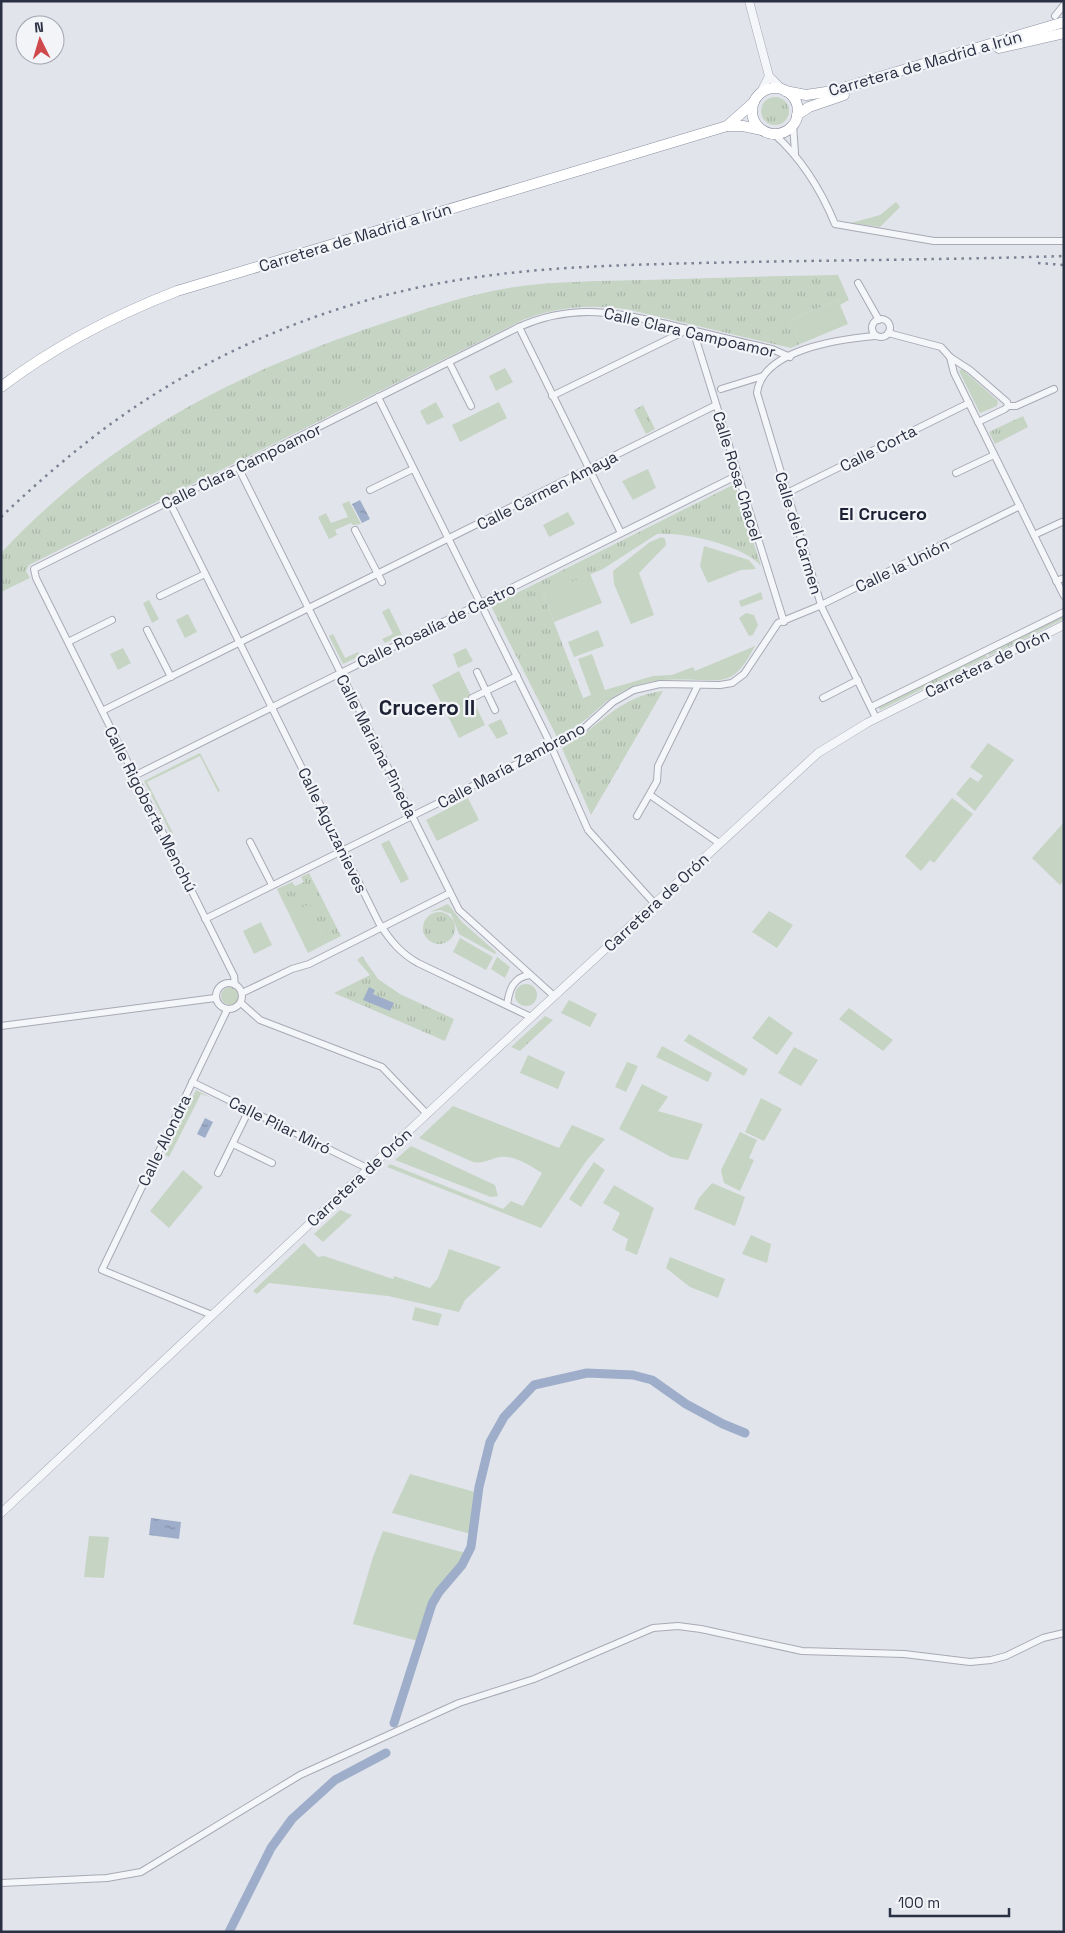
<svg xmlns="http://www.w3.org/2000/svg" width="1065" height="1933" font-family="'Space Grotesk',sans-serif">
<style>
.grass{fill:url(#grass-tufts)}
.garden{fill:#c6d4c3}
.water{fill:url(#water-ripples)}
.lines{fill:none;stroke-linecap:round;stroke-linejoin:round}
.canal{stroke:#9eaeca;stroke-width:9}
.minor-casing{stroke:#a7aab5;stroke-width:8}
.tertiary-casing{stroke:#a7aab5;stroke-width:9}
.trunk-casing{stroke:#8a90a1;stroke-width:11}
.minor{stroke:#f5f6f9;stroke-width:6}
.tertiary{stroke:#f5f6f9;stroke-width:8}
.trunk{stroke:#fff;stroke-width:10}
.rail{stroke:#7c8294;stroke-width:2.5;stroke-dasharray:2.5 5;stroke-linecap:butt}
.labels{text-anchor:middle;stroke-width:4.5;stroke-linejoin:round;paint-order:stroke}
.street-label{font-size:16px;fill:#2a3043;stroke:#f2f4f8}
.neighbourhood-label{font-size:18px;font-weight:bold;fill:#1c2134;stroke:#f2f4f8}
.district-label{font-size:21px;font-weight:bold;fill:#1c2134;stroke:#f2f4f8}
</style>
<defs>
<pattern id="grass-tufts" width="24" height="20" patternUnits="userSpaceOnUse" patternTransform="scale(1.25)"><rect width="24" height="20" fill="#c6d4c3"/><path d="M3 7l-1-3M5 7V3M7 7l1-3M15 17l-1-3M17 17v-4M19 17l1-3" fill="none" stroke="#aab6a9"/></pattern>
<pattern id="water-ripples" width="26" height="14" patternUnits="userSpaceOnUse" patternTransform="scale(1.25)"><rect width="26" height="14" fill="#9eaeca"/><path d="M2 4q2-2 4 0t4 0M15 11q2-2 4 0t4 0" fill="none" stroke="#818ea6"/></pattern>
</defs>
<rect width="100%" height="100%" fill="#e2e4eb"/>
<g class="grass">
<circle cx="775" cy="111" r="14"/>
<path d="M838,275L849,300L840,305L838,300L790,320L800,344L791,348L630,310C594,304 560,306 525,319L29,565L26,571L30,578L1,592V553C108,438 235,373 381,324C425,309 468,294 514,287C557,281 602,281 646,280C710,278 774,276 838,275Z"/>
<polygon points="643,405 655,429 646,434 634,410"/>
<polygon points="1023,416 1028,427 995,444 989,432"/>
<path d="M735,484L761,566C743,545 684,532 657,534L603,569L543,594L590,716L577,726L557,737L491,606Z"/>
<polygon points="1062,616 1064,619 989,656 988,653"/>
<polygon points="985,654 987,657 880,710 879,706"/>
<path d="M663,691L591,815L562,748C599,728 618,696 663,691Z"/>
<polygon points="309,873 341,936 327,943 309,905 289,914 277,889 292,882 295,886 304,882 301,877"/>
<circle cx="439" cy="928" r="16"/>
<polygon points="362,956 378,979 400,994 454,1019 445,1041 334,993 370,975 357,960"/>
<polygon points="545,1016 553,1020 520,1051 511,1047"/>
</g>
<g class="garden">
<polygon points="896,202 900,207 880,227 851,223 880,215"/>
<polygon points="838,300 848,324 800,344 790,320"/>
<polygon points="505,368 513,382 496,391 489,376"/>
<polygon points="962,369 998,401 997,406 980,413 959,371"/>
<polygon points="363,382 367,390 349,399 345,391"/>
<polygon points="436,402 444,417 427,425 420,411"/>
<polygon points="499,402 507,418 460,442 452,425"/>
<polygon points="648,469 656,488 633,500 622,481"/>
<polygon points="349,501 361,524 353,525 351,523 335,530 337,535 329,539 318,517 326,513 331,523 348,517 342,504"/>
<polygon points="568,512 575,524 549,537 543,525"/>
<polygon points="662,537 665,539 666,545 639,573 654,615 631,624 614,584 613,571 650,542"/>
<polygon points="704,546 749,560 756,569 741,570 708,583 700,566"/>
<polygon points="590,574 602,603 554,622 543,594"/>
<polygon points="761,592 763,599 741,607 739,601"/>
<polygon points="149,600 159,619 152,623 143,603"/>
<polygon points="389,608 402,635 385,643 382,639 393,634 382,612"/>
<polygon points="746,613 754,615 758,625 753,635 749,636 739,618"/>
<polygon points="188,614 197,632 185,638 176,620"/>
<polygon points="598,630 604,646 574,657 568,642"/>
<polygon points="333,634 345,658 358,652 360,656 343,664 329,636"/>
<path d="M755,646C749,657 742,670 732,676C722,682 708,680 698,680C650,678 626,682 590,716L583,698L591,695L578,659L592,654L605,690L653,676L672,675L693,667L695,671Z"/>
<polygon points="123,648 131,663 118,670 110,654"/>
<polygon points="466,648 473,661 458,668 453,654"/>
<polygon points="459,671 485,725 459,738 432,685"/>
<polygon points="501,719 508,734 497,739 488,725"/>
<polygon points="988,743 1014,760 975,811 956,794 970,777 978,782 983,776 970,767"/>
<polygon points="200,753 220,791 218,792 200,756 147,782 173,833 171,834 144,781"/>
<polygon points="468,798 479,820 437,841 426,820"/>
<polygon points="952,798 973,814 934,863 930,860 921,871 905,856"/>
<polygon points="1064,822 1064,881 1060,885 1032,858"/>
<polygon points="389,840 409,879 401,883 381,844"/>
<polygon points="309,904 327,943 308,953 289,914"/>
<polygon points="448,904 462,922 496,952 495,954 459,934 451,914 440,910 430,912"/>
<polygon points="769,911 793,925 777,948 752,932"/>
<polygon points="261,922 272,945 254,954 243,931"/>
<polygon points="460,938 493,957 486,970 453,952"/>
<polygon points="497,957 510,967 505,978 491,969"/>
<circle cx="526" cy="995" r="11"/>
<circle cx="230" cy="996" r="9"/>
<polygon points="569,1000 597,1014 590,1027 561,1013"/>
<polygon points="849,1008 893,1040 883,1051 839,1019"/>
<polygon points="419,1011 445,1022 440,1034 414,1023"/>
<polygon points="769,1016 793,1033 777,1055 752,1038"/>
<polygon points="689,1034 748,1069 744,1076 684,1041"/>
<polygon points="662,1046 712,1073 708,1082 656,1057"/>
<polygon points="794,1047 818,1060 801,1086 778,1073"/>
<polygon points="528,1055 565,1072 558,1089 520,1073"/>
<polygon points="627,1062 638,1066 626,1092 615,1087"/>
<polygon points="642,1084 668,1097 658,1111 703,1124 688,1160 671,1157 619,1129"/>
<polygon points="196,1090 212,1098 201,1094 169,1157 165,1155"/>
<polygon points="761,1098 782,1109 764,1141 745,1132"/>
<path d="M453,1106L559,1148L572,1125L605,1139L587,1160L541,1228L387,1167L390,1164L503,1209L511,1201L523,1206L542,1173C530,1166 515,1155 500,1157C490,1159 483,1164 473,1162L419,1138Z"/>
<polygon points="740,1132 757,1140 749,1158 754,1160 740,1191 724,1183 721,1170"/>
<polygon points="411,1146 495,1185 498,1196 491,1197 395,1160"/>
<polygon points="594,1162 605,1170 581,1207 569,1199"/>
<polygon points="183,1170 203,1187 169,1228 150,1211"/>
<polygon points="712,1183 745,1197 735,1226 694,1209 699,1198"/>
<polygon points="614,1185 654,1208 637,1255 625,1250 628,1239 612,1230 620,1213 603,1203"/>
<polygon points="340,1210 352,1215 323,1242 314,1234"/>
<polygon points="751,1235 771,1244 767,1263 742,1254"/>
<polygon points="304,1243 318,1257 324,1256 393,1279 394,1276 430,1288 438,1278 449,1249 501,1267 465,1300 459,1312 388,1296 269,1283 257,1294 253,1291"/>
<polygon points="670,1257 725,1279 718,1298 690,1287 666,1268"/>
<polygon points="415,1307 442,1314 438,1326 412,1320"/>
<polygon points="410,1474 475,1492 471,1534 392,1513"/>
<polygon points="383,1531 466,1553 434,1596 418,1641 353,1624 373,1557"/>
<polygon points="89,1536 109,1537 104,1578 84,1577"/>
</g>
<g class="water">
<polygon points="360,500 370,519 362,523 352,504"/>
<polygon points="369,987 375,990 373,994 394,1003 390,1011 363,1000"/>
<polygon points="205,1118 213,1122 205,1138 197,1134"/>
<polygon points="151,1518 181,1522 179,1539 149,1535"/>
</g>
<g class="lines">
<g class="canal">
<polyline points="394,1723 432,1604 439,1592 462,1565 471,1547 479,1487 490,1442 504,1417 534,1385 587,1373 633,1375 652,1380 686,1404 723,1424 745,1433"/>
<polyline points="229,1932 271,1848 292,1819 335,1780 386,1753"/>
</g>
<g class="minor-casing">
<g id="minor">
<polyline points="1055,16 1064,5"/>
<polyline points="793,124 795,153"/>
<path d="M774,134C801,158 821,190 835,224L934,241H1064"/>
<polyline points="858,283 879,320"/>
<circle cx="881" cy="328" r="9"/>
<polyline points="519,327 621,533"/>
<polyline points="693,330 784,622"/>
<polyline points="888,333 941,347 950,357 970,370 1007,402 1008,406 1005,409 978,422"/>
<path d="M875,336C841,339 762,349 757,393L822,608L876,718"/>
<polyline points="950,357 954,373 1064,596"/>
<polyline points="449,362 471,406"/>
<polyline points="721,389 763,376"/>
<polyline points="552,396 689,329"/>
<polyline points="378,397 547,737 588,830 654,903"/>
<polyline points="1008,406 1016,406 1054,389"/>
<polyline points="238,467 459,910 554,996"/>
<polyline points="956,473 994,455"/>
<polyline points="370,490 413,469"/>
<polyline points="787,493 969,403"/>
<path d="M169,501L379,923C390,940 400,953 418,963L531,1017"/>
<polyline points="355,530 382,582"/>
<polyline points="1034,535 1062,522"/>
<polyline points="1056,581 1064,578"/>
<polyline points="160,596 205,574"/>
<polyline points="147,630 171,677"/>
<polyline points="68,642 112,620"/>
<polyline points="477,672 495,710"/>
<polyline points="472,698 517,676"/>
<polyline points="823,698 858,680"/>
<polyline points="871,707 1064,612"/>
<polyline points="102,711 716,405"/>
<polyline points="134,776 738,475"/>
<polyline points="650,795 719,843"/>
<polyline points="637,816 657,781 658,766 698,685"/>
<polyline points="250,842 272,885"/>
<polyline points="205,919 557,744 583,729 613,702 634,690 660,684 720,685 732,683 744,674 778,623 817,607 1020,506"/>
<circle cx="229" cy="996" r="13"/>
<path d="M235,985L234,976L36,578L34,569L519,327C575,302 619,313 675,326C708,334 740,342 772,349L790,357"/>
<polyline points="242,993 292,969 309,964 450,893"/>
<polyline points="241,1003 260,1020 382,1067 427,1114"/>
<path d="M507,1005C509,990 513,977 530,975"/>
<polyline points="1,1026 215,998"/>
<polyline points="192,1082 369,1169"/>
<polyline points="233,1144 272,1163"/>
<polyline points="218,1173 249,1110"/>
<polyline points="212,1315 102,1270 227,1010"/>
<polyline points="1,1883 107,1878 141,1872 300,1775 459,1703 534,1679 653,1628 678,1626 701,1629 802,1651 904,1654 970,1662 991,1660 1006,1656 1043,1638 1064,1633"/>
</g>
</g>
<g class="tertiary-casing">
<g id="tertiary">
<polyline points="749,1 769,76 781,88"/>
<polyline points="761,92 769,76"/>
<polyline points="1,1513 461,1082 818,753 867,723 1064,625"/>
</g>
</g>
<g class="trunk-casing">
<g id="trunk">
<polyline points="999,48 1064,33"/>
<circle cx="775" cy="111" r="23"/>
<polyline points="785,91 806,95 833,91 1064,22"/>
<polyline points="797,115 809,107 844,95"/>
<polyline points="727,126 754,102"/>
<path d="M1,387C56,345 113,316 177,291L727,126H743L762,130"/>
</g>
</g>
<use href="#minor" class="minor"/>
<use href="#tertiary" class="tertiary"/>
<use href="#trunk" class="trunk"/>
<g class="rail">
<polyline points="1038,263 1064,265"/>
<path d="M1,517C42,478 85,441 132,409C226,345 340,300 452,281C534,267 617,265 701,263C822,260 943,260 1064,256"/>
</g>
</g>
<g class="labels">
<g class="street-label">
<text transform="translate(925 63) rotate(-16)" y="6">Carretera de Madrid a Irún</text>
<text transform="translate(355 237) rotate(-17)" y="6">Carretera de Madrid a Irún</text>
<text transform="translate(690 332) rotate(13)" y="6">Calle Clara Campoamor</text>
<text transform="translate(878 448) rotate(-27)" y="6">Calle Corta</text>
<text transform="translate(241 466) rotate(-26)" y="6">Calle Clara Campoamor</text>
<text transform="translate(738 476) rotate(73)" y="6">Calle Rosa Chacel</text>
<text transform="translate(547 490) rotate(-27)" y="6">Calle Carmen Amaya</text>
<text transform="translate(799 533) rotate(73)" y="6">Calle del Carmen</text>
<text transform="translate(902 565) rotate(-26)" y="6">Calle la Unión</text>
<text transform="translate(436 625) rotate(-26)" y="6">Calle Rosalía de Castro</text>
<text transform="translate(987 663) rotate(-26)" y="6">Carretera de Orón</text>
<text transform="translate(377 746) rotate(63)" y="6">Calle Mariana Pineda</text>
<text transform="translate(511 765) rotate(-28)" y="6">Calle María Zambrano</text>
<text transform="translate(151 809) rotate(63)" y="6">Calle Rigoberta Menchú</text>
<text transform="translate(333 830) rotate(64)" y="6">Calle Aguzanieves</text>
<text transform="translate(656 902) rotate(-43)" y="6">Carretera de Orón</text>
<text transform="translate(280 1125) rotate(26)" y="6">Calle Pilar Miró</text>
<text transform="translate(164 1140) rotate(-64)" y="6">Calle Alondra</text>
<text transform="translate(359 1177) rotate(-43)" y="6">Carretera de Orón</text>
</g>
<g class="neighbourhood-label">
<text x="883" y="520">El Crucero</text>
</g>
<g class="district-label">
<text x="427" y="715">Crucero II</text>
</g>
</g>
<rect width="1065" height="1933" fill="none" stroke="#2a3043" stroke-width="5"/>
<g transform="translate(40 40) rotate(355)"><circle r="24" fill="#f2f4f8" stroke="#a2a6b0"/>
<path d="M0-4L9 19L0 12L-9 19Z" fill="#ce484c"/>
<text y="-8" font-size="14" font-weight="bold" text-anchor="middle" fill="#2a3043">N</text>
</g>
<path d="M890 1908v8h119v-8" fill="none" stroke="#2a3043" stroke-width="2.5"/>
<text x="898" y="1908" font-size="15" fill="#2a3043" stroke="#f2f4f8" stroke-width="4" paint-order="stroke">100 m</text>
</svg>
